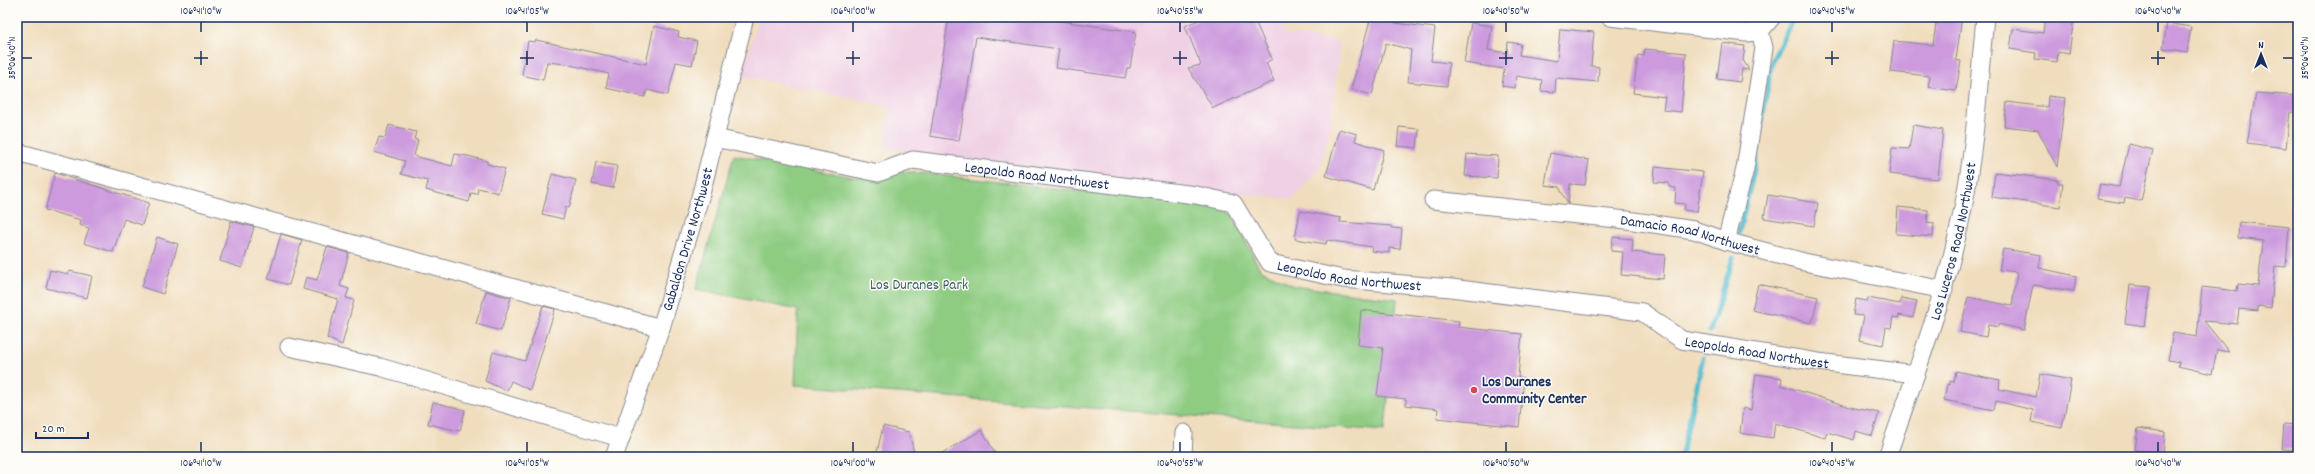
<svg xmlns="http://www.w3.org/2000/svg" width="2315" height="474" font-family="Dekko,sans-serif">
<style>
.built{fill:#f0d0e4}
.green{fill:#8ecc82;stroke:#547e70}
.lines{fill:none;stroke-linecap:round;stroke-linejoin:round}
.stream{stroke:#52bcce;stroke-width:5}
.building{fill:#cc9add}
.minor-casing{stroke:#86868e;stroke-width:19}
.minor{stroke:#fff;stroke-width:17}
.ticks{fill:none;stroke:#1b2f5e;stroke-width:1.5}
.poi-dot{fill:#d1495b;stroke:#fdfcf7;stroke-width:1.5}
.labels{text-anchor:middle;stroke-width:3;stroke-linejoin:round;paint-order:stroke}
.street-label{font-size:15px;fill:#1b2f5e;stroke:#fdfcf7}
.park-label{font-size:15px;fill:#3e5e69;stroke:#fdfcf7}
.poi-label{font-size:15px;font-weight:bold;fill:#1b2f5e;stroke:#fdfcf7;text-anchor:start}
.neatline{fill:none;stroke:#1b2f5e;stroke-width:1.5}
.ticks-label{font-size:10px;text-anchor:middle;fill:#1b2f5e}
</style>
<rect width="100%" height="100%" fill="#fdfcf7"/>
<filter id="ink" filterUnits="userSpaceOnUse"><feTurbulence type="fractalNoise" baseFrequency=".025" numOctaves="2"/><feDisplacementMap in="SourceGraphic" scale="8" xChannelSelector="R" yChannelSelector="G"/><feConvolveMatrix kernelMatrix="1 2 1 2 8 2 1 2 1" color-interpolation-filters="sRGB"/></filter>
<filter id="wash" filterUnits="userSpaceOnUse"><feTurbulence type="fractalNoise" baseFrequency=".012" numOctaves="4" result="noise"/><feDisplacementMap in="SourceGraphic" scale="16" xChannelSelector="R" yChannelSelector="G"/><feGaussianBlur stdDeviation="0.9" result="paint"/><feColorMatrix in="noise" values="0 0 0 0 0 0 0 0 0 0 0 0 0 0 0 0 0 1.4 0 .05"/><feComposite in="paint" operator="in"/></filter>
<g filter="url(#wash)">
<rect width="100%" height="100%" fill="#f0ddbd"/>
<polygon class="built" points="758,17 1279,17 1285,34 1340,42 1331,126 1319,169 1293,199 1164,186 884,148 890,106 743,76"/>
<polygon class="green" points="734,155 853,177 882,177 901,171 1216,206 1232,215 1260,269 1294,286 1397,299 1385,431 795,385 798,310 696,289"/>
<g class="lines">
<g class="stream">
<polyline points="1739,232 1753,175 1772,61 1794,17"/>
<polyline points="1710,331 1733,258"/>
<polyline points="1681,457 1703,358"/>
</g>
</g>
<g id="blocks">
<g class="building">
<polygon points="949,17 1034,17 1136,32 1130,68 1127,68 1125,78 1056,68 1059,49 976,37 959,141 930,136"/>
<polygon points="1205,17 1253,17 1272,59 1266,63 1274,81 1213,108 1188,68 1201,65 1185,26"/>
<polygon points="1371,17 1386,17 1396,20 1395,23 1435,28 1431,61 1449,63 1447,86 1408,82 1411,50 1386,43 1372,95 1351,89"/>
<polygon points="1937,17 1962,17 1956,60 1961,61 1956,91 1928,87 1930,76 1890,72 1894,41 1933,45"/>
<polygon points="2045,17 2074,17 2069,54 2058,52 2057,62 2035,59 2036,53 2010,49 2013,29 2043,33"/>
<polygon points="1471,23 1492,26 1488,50 1507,53 1508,42 1521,44 1519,55 1557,61 1560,29 1594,32 1591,66 1599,67 1598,82 1556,78 1555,92 1541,91 1542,80 1516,76 1515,88 1502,86 1504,69 1464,63"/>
<polygon points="2167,23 2191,27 2187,52 2163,48"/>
<polygon points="654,26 679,32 678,37 697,41 692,65 676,62 668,95 647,90 645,97 606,88 609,74 566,64 547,62 543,80 522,75 528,41 535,42 536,40 646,64"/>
<polygon points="1722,43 1745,46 1743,60 1749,70 1742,69 1740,82 1717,79"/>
<polygon points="1645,49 1686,53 1681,112 1663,110 1665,97 1633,93 1638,55 1644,56"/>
<polygon points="2256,93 2298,96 2298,113 2290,112 2286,148 2247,143"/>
<polygon points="2048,96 2065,98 2057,167 2038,130 2004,126 2007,102 2047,107"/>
<polygon points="389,125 416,132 414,139 418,140 414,156 452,166 455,154 468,156 487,161 487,164 505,169 498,193 478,188 477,194 471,193 469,202 426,190 428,181 401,174 405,161 374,152 379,137 385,138"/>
<polygon points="1913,125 1943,130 1938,179 1889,174 1892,148 1909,149"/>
<polygon points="1399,127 1419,129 1417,148 1397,146"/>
<polygon points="1339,129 1357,134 1355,141 1384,150 1373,190 1326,176"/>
<polygon points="2129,144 2153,150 2141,201 2125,198 2124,203 2097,199 2100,184 2119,187"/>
<polygon points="1550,153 1589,160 1585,185 1570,184 1568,204 1559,187 1545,185"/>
<polygon points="1467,154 1498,156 1497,178 1465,176"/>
<polygon points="596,162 617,166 613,188 592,184"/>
<polygon points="1655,167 1703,172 1697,212 1684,210 1685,204 1675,203 1676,188 1669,187 1669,183 1654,182"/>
<polygon points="1995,172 2058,180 2058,183 2063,183 2060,207 1992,197"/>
<polygon points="55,173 149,203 142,225 124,219 113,252 84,243 89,228 80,225 81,220 45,210"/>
<polygon points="552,174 576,180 569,208 566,207 563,219 542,214"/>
<polygon points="1768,195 1818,203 1814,226 1764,218"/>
<polygon points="1898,207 1928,210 1927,222 1934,223 1933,237 1896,234"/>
<polygon points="1300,211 1341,218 1340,222 1391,226 1392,228 1402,229 1400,249 1389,248 1389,253 1371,251 1372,247 1327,240 1326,244 1295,239"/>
<polygon points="231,221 254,227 242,268 220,261"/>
<polygon points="2239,222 2289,227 2286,267 2275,266 2271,308 2258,306 2258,311 2239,309 2237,324 2204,321 2229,352 2217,350 2212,374 2178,366 2179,362 2168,360 2173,333 2197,337 2202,287 2237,291 2238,284 2258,286 2263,241 2238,238"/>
<polygon points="281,234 302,240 289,285 268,279"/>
<polygon points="157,237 178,244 163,294 142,287"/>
<polygon points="1613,237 1633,239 1632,252 1665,255 1663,279 1621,275 1623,252 1611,251"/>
<polygon points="327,247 349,253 340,286 349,289 346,298 354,300 342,345 327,338 338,299 303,289 306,277 317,280"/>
<polygon points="2003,249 2041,255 2039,268 2076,276 2074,291 2033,285 2024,330 1998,324 1998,327 1988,325 1986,337 1960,332 1968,297 2012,306 2017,272 1999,270"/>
<polygon points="50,270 68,274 70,271 92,276 87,298 46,288"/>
<polygon points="1758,284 1818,297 1812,323 1752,310"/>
<polygon points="2130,285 2151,287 2145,326 2125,323"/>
<polygon points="486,291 511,298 501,331 476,324"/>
<polygon points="1868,298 1900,304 1901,298 1917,301 1913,318 1899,315 1898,318 1893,317 1891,328 1886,327 1883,345 1859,340 1864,316 1853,315 1856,299 1867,301"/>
<polygon points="543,306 555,309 530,390 511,381 507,391 485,381 493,352 525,361"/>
<polygon points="1361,310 1459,321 1458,327 1522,334 1518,377 1524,378 1519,427 1437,418 1438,409 1406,405 1406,399 1377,396 1383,348 1358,345"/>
<polygon points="1956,371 2000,380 1999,389 2036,397 2040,374 2071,380 2062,428 2031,422 2033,410 1996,401 1994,410 1944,400 1947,384 1950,385 1950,381 1954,382"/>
<polygon points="1756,374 1782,378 1781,385 1850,407 1879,413 1872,436 1856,431 1854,440 1827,432 1825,438 1775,423 1773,438 1740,433 1743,408 1751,410"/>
<polygon points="433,402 465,410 460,431 428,424"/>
<polygon points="2284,424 2298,425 2298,450 2282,449"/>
<polygon points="883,426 909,432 915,457 876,457"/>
<polygon points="2138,428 2165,432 2163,454 2135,450"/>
<polygon points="982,430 997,457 935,457"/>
</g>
</g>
</g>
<g filter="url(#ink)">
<use href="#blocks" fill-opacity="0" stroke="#86868e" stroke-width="1"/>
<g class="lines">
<g class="minor-casing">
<g id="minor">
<polyline points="1610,17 1747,33 1760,31 1772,17"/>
<path id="s1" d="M715,138L878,173L913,160L1196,195L1233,203L1270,263L1343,279L1451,288L1642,312L1682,340L1818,362L1916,374"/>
<polyline points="17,152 661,328"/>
<path id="s2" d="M1433,200L1627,220L1694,230L1726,241L1804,262L1944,290"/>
<polyline points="1726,241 1745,169 1764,48 1760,31"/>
<polyline points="289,347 380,367 620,438"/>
<path id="s3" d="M614,457L661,328L701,194L745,17"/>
<polyline points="1183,457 1184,433"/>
<path id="s4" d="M1887,457C1919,364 1955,271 1969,173C1977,122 1980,69 1985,17"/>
</g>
</g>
<use href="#minor" class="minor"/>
</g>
</g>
<path class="ticks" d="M201,22V32M527,22V32M853,22V32M1180,22V32M1506,22V32M1832,22V32M2158,22V32M201,51V65M527,51V65M853,51V65M1180,51V65M1506,51V65M1832,51V65M2158,51V65M22,58H32M194,58H208M520,58H534M846,58H860M1173,58H1187M1499,58H1513M1825,58H1839M2151,58H2165M2283,58H2293M201,442V452M527,442V452M853,442V452M1180,442V452M1506,442V452M1832,442V452M2158,442V452"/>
<circle class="poi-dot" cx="1474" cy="390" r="4"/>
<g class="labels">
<g class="street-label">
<text dy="5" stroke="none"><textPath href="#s1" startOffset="329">Leopoldo Road Northwest</textPath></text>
<text dy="5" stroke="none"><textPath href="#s2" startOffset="260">Damacio Road Northwest</textPath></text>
<text dy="5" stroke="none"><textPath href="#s3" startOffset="230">Gabaldon Drive Northwest</textPath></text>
<text dy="5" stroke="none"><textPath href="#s4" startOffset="226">Los Luceros Road Northwest</textPath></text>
<text dy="5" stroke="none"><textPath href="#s1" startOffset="678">Leopoldo Road Northwest</textPath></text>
<text dy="5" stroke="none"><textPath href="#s1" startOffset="1098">Leopoldo Road Northwest</textPath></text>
</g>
<g class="park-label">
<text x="919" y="289">Los Duranes Park</text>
</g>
<g class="poi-label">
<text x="1482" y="386">Los Duranes<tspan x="1482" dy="17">Community Center</tspan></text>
</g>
</g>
<rect width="2315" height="474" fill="none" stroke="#fdfcf7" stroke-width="44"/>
<g transform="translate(2261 54)" stroke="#fdfcf7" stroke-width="3" paint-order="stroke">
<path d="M0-3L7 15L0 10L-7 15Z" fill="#1b2f5e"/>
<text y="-6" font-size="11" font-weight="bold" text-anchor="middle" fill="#1b2f5e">N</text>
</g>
<path d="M36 432v6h52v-6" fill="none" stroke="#1b2f5e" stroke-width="2"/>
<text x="42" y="432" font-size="12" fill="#1b2f5e" stroke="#fdfcf7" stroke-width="3" paint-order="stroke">20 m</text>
<rect x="22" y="22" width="2271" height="430" class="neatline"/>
<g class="ticks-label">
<text x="201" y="14">106°41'10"W</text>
<text x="527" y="14">106°41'05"W</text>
<text x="853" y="14">106°41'00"W</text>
<text x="1180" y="14">106°40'55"W</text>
<text x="1506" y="14">106°40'50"W</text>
<text x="1832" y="14">106°40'45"W</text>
<text x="2158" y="14">106°40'40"W</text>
<text transform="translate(11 58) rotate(-90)" y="4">35°06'40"N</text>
<text transform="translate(2304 58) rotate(-90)" y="4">35°06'40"N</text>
<text x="201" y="466">106°41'10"W</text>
<text x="527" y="466">106°41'05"W</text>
<text x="853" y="466">106°41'00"W</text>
<text x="1180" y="466">106°40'55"W</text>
<text x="1506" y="466">106°40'50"W</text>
<text x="1832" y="466">106°40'45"W</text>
<text x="2158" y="466">106°40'40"W</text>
</g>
</svg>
